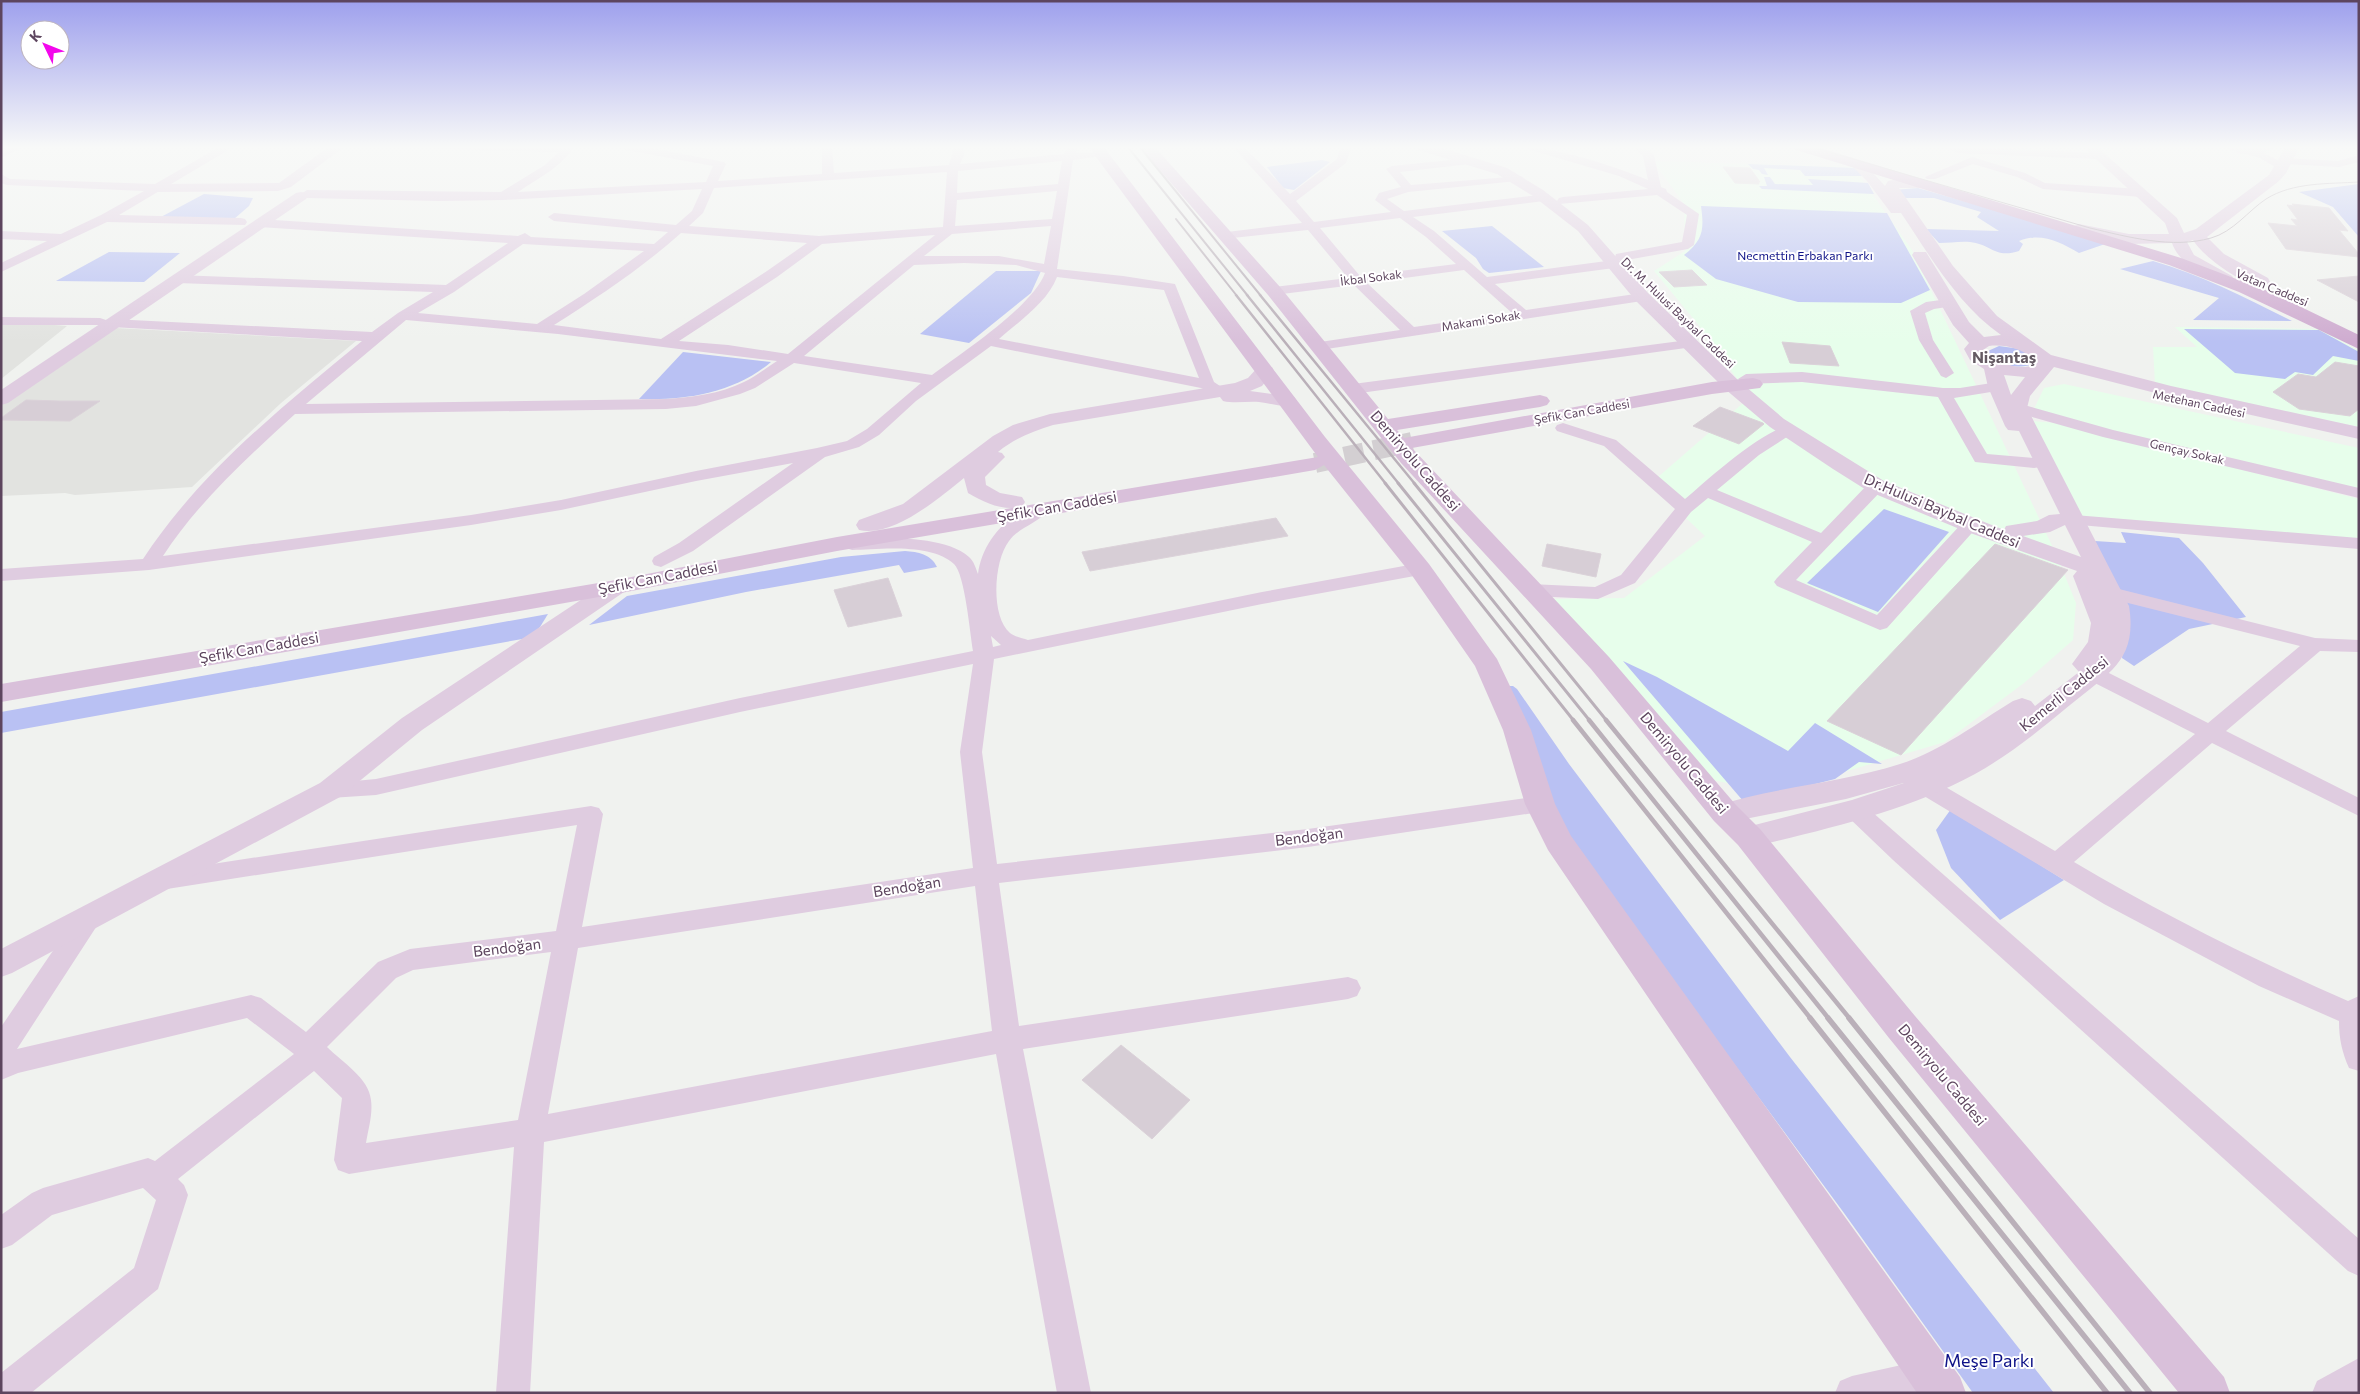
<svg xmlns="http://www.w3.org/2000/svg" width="2360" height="1394" font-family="Commissioner,sans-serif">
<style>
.commercial{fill:#e7feeb}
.education{fill:#e2e3e0}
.green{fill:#b9c1f3}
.building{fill:#d7ced6;stroke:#dbd2d9}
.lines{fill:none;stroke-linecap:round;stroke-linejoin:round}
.secondary-tunnel{stroke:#d3cfd2;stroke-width:20;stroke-dasharray:20 10;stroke-linecap:butt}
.minor{fill:#dfcce0;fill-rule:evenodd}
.tertiary{fill:#dfcce0;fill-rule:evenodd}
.secondary{fill:#d9c0da;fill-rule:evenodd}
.primary{fill:#cfacd0;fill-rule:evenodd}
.tram{stroke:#bab0b9;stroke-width:1}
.rail-far4{stroke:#bab0b9;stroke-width:2}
.rail-far3{stroke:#bab0b9;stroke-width:2.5}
.rail-far2{stroke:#bab0b9;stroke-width:3}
.rail-far1{stroke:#bab0b9;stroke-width:4.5}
.rail{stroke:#bab0b9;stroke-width:5.5}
.labels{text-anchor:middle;stroke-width:4;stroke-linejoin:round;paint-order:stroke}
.far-park-label{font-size:12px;fill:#0e1287;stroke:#fff}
.far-street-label{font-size:12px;fill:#5d455e;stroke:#fff}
.street-label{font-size:15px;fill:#5d455e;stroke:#fff}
.far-district-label{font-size:16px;font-weight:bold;fill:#655b64;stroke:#fff}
.near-park-label{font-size:18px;fill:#0e1287;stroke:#fff}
</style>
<rect width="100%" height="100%" fill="#f0f2ef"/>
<g class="commercial">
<polygon points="1653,161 1853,167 1912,250 2056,554 2076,603 2073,640 2024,683 1945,742 1773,793 1713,780 1549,599 1624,598 1705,536 1650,484 1750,397 1697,323 1654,271 1685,251 1684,204"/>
<polygon points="2175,327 2319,329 2359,351 2359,427 2155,384 2153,347 2197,347"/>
<polygon points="2064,384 2359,448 2359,489 2080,424 2033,411 2044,388"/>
<polygon points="2031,421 2056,423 2359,499 2359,540 2082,516"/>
</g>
<g class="education">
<polygon points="1,325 55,325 67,326 1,379"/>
<polygon points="116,328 356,341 281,403 192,487 75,495 65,493 1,496 1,404"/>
</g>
<g class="green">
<polygon points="1322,160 1330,162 1294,190 1283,188 1267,167"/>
<polygon points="1748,164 1857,168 1862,176 1805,176 1800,170 1764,168 1768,175 1762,174 1759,170 1753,169"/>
<polygon points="1764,177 1770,177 1775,184 1813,185 1808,179 1868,183 1874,194 1762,189 1759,186 1767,186"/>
<polygon points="2359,184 2359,237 2333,207 2299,192"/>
<path d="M1918,188L2108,243L2079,253C2060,242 2041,232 2019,241L2023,244L2019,251C1995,259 1991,244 1970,242C1960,241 1949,243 1939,243L1926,229L1999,231L1977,217L1981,212L1934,198H1900L1893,190Z"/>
<polygon points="204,194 253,198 249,206 234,219 159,218"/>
<path d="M1701,206L1887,213L1930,290L1901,303L1798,302L1716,279L1684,255C1704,240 1704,228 1701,206Z"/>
<polygon points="1492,226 1544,267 1489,273 1483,269 1476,258 1442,231"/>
<polygon points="109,252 180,253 144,282 56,281"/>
<path d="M2153,261C2202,275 2246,298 2292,321L2193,320L2219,298L2120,269Z"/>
<polygon points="996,271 1041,271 1031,293 969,343 920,334"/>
<polygon points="2184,329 2319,330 2359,352 2359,361 2333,356 2313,375 2295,372 2285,379 2235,373"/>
<path d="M1999,346L2021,349L2036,359V362C2024,371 1994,366 1988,351Z"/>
<path d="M683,352L771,362C735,393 684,401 639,399Z"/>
<polygon points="1884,509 1949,532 1878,612 1807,583"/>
<polygon points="2121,532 2179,538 2203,563 2246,617 2189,629 2134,666 2122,658 2126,607 2095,541 2126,543"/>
<path d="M905,551C918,552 931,554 937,567L904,573L899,565L746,592L589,625L627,596L841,557Z"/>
<polygon points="548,614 540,627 528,638 1,733 1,712"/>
<polygon points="1623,661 1657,677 1788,751 1815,723 1882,764 1859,762 1835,779 1744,802"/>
<polygon points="1509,686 1513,686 1517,689 1569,764 1790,1057 2054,1393 1973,1393 1844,1213 1573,846 1546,790"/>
<polygon points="1951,809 2064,880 2000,920 1951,868 1936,830"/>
</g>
<g class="building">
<polygon points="1723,167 1750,168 1760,182 1758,182 1759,184 1735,183"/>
<polygon points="2292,204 2329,208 2348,231 2339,230 2359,254 2359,257 2286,249 2268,223 2297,226 2291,219 2298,220 2287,205 2294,206"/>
<polygon points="1692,270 1707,285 1674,287 1659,272"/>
<polygon points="2359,276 2359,302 2317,280"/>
<polygon points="1782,342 1830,346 1839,366 1790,363"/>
<polygon points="2335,362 2359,366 2359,409 2350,416 2299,409 2273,392 2298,374 2316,377"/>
<polygon points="26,400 59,401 100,401 70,421 1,420 1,418"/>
<polygon points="1720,407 1763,423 1764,424 1739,444 1693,426"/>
<polygon points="1276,518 1288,536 1090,571 1082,552"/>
<polygon points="1547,544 1601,554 1596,577 1542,566"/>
<polygon points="1995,544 2068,570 1901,755 1827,721"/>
<polygon points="888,578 902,616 848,627 834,590"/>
<polygon points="1121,1045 1190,1100 1152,1139 1082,1080"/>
</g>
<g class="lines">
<polyline class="secondary-tunnel" points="1315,463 1412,442"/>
<g class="minor">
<polygon points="10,146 25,146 1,158 1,151"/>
<polygon points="221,146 235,146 119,215 241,218 245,219 247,222 245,225 107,222 1,272 1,263 47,241 1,239 1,231 61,234 101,215 144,191 7,185 1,183 1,174 10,179 155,184"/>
<path d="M432,146H575C561,167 539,178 518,192L706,182L713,166L621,149L616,146H641L724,162L726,164L718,181L822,174V146H832L834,173L949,165L952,155L953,146H963L964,155L960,164L1064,154L1067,146H1078L1076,153L1103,152V156L1073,160L1057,269L1123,276L1175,284L1214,382L1229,392L1221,397L1201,388L991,346L916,401L879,435L859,447L825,457L693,551L661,567L654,565L652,561L654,557L679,543L793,463L696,481L561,510L471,525L149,570L1,581V569L143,559C200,472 283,406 362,341L111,327L105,325H1V317L100,318L106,320L111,319L372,332L398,313L433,292L177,283L170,279L177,275L446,285L508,243L259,227L253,223L259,219L518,236L525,233L531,237L654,244L668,232L554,221L548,217L554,213L676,225L692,211L702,189L503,200L439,201L307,198L301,194L307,190L501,192L545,165L559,152L437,149ZM1062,161L1058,184L957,193L958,171ZM947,172L943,227L819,236L689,226L703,213L714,188ZM1057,191L1052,219L955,226L957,200ZM1051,226L1044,264L999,256H924L952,234ZM681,233L807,243L767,271L661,339L554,325C598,297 642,268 681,233ZM935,235L788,354L728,345L679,341L777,277L822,244ZM523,244L644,251L584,294L537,324L418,313L454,292ZM964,263L1016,265L1045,273C1032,307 963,352 932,375L804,356L914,265ZM1057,277L1164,290L1199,378L999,339C1019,321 1047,303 1057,277ZM406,320L558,334L777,361C766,368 755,377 744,382C720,394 692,397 666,399L306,404ZM794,363L921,383L867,429L847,441L817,448L696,471L561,500L471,515L163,556C198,502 248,457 295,414L666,409L696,406L740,394L755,388Z"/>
<polygon points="1143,146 1165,146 1160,149 1143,150"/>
<path d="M1232,146H1243L1290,194L1337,159L1341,146H1352L1346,163L1296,201L1314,222L1391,212L1375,200L1379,193L1401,187L1386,169L1392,166L1470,158L1476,161L1470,164L1400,172L1411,185L1521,176L1523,178L1521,180L1517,181L1408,192L1387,199L1404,211L1548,194L1550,197L1548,200L1544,201L1413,217L1434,231L1487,277L1614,260L1621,264L1614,268L1495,284L1526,310L1642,293L1649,297L1642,301L1320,350L1315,349L1313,346L1320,342L1400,330L1354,285L1274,295L1269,294L1267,291L1269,288L1274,287L1348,278L1308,230L1223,239L1221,236L1227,232L1302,223ZM1400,218L1426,237L1456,264L1360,276L1320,228ZM1464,270L1512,313L1414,327L1367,283Z"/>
<path d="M1517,146C1553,146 1614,166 1648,180L1643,156L1632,146H1644L1654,155L1661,187L1666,189L1667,192L1699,214L1694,245L1688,249L1621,261L1616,260L1615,257L1616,254L1682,242L1687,215L1657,195L1559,204L1557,201L1559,198L1563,197L1648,189L1619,176Z"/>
<polygon points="1941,146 2099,153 2105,156 2099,159 1958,153"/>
<path d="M2218,146C2240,146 2261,149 2280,162L2285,158L2338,161L2359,155V162L2339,167L2284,164L2288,168L2282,171L2260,158Z"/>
<polygon points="1972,157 2025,173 2045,183 2141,189 2147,193 2141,197 2043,189 2017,177 1973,164 1935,179 1927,179 1925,177"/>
<polygon points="1948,299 1953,300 1955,303 1953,306 1934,309 1925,313 1933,340 1954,373 1946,378 1941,376 1919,340 1910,311 1926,302"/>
<polygon points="1688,340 1693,341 1695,344 1693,347 1353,394 1345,389 1353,384"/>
<polygon points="1802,372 1943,388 1960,388 1998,382 2003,384 2006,387 2003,390 1954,398 1987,454 2034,458 2040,459 2042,463 2040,467 2034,468 1975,462 1938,397 1802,382 1746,384 1738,379 1746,374"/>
<polygon points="2017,403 2113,430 2359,488 2359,498 2103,437 2011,411 2009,408 2011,405"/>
<path d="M1563,423L1616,440L1685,499C1704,483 1771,421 1793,427L1795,430L1793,433L1759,455L1717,490L1821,533L1870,482H1882L1885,486L1882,490L1796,580L1877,615L1964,521H1976L1979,525L1887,628L1880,630L1777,586L1774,582L1777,578L1812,542L1708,498L1691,512L1635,583L1598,599L1530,596L1523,594L1520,590L1523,586L1530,584L1595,587L1621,575L1675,509L1604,446L1557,431L1555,428L1557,425Z"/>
<path d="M1039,505L1045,506L1048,510C1039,523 1019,527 1009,541C994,560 990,616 1010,633C1015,637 1022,638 1028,640L1262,592L1420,563L1427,565L1429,569L1427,573L1420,575L1262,604L994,659L982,752L997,864L1308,829L1540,796L1548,798L1552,804L1548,810L1540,812L1308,847L999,883L1019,1026L1348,977L1357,980L1361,988L1357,996L1348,999L1023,1049L1091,1393H1057L996,1054L544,1142L530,1393H496L514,1147L349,1174L338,1170L334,1160L342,1098L314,1071L178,1179L184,1185L188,1195L158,1289L31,1393H1V1373L134,1268L156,1200L143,1188L52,1215L12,1245L1,1249V1215L32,1193L43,1188L148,1158L155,1161L294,1054L247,1018L18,1073L1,1080V1027L80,911L89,908L98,911L102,918L17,1049L251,995L261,998L306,1032L378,962L410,949L556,931L577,825L167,889L158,887L155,880L158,873L167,871L591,806L599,808L603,814L582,927L973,868L960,752L973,664L740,712L376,795L330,798L322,796L318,790L322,784L376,779L740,698L973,651C970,634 965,574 954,564C932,543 880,549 852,550L846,548L843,544L846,540L852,538C884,538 944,535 969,557C974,561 976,569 978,574C982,542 1007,513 1039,505ZM991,636L1001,645L993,647ZM975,886L992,1031L548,1114L578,948ZM551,952L518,1120L366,1143C368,1130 373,1114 371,1100C369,1078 342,1062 327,1047L396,978L413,970Z"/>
<polygon points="2074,515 2359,538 2359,549 2068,524 2065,520 2068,516"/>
<path d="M2111,587L2315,638L2359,640V652L2320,651L2226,731L2359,798V816L2212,743L2074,862C2162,914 2254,960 2348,1001L2359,996V1071L2349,1068C2342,1052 2339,1039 2339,1021L2259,986L2104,904L1904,784L1901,778L1904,772L1912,770L1920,772L2055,851L2195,734L2087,679L2084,674L2087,669L2094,667L2101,669L2208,723L2300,646L2104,597L2101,593L2104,589Z"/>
<polygon points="1855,802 1863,804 2359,1239 2359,1276 2348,1271 1893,860 1847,816 1843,810 1847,804"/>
<polygon points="1933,1358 1945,1363 1950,1375 1945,1387 1933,1392 1835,1393 1840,1381 1852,1376"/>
<polygon points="2359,1358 2359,1393 2312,1393 2317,1381"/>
</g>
<g class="tertiary">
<polygon points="330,146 345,146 291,187 278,191 158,192 151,188 158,184 279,183"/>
<path d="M1414,146H1435L1507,168L1543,190L1588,225L1648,293L1739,381L1784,419L1884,481L2004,530L2006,526L2037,521L2049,515L2060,514L2019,431L2008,430L2005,426L1988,387L1984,369L1970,360L1964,349L1969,343L1953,325L1912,255L1914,252H1926L1969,322L1984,337L2001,335C1958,305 1930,256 1901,213H1891L1867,181L1851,165L1853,162H1863L1885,186L1888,181L1893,180L1930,181L1932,184L1925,188H1899L1953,266L1997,316L2051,355L2171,386L2359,427V439L2171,397L2054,367L2030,396L2027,408L2129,606C2138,661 2107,674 2070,705C2040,730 2009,755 1975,774C1905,812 1825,829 1749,848L1739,845L1734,837L1739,829L1852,800L1907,782L1846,799L1725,823L1715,820L1711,813L1715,806C1775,787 1840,783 1900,764C1941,751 1977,723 2013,701L2022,698L2031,701L2035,706L2079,672L2072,664L2088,642L2091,623L2073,576L2077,571L1962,530L1868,491L1833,469L1770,427L1725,389L1636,301L1578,231L1533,196L1497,174L1415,149ZM1989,346C2008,344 2024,350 2038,362C2024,374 1996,362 1984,353L1983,350ZM2004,375L2025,377L2011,395ZM2065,525L2081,557L2023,536L2050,532Z"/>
<path d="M2082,146H2096L2177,218L2184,233L2196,229L2269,175L2286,146H2300L2286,173L2279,181L2207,237L2224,254L2268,278L2270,282L2268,286C2248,290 2203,257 2193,240L2187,242L2194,255L2232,276L2234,280L2232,284C2213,288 2177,261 2172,243L2129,244L2074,232L2071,229L2074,226L2079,224L2129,234H2169L2165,223Z"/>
<polygon points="2240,146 2276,146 2258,156 2237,153 2235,150"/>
<polygon points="301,192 306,193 308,196 306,199 8,403 1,405 1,390 296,193"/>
<path d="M1265,365L1272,367L1274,371L1262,386L1250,391L1294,397L1297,401L1294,405C1282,408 1271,403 1259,402C1247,401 1235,404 1223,401L1220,397L1053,425C1032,432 1015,438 998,452L1002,453L1005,457L985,477L986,485L1000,493L1022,497L1025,502L1022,507C1002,511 985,503 968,493L964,478C939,498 893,538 859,530L856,525L859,520L903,504L993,436L1013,425L1050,414L1235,383L1248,378L1258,367Z"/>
<polygon points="616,580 624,582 628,587 624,592 422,730 340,797 12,973 1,977 1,949 320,783 402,718 608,582"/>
</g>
<g class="secondary">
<polygon points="1088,146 1103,146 1325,437 1429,564 1497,659 1531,730 1555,804 1571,836 1960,1377 1966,1393 1917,1393 1548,850 1525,804 1503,730 1475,666 1411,574 1324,465 1315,470 837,551 616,594 1,702 1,684 616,580 837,537 1318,457"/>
<polygon points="1139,146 1154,146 1280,287 1388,419 1540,395 1547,397 1550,401 1547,405 1540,407 1397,430 1404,438 1712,382 1753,378 1760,380 1763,384 1760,388 1712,394 1412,448 1609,657 1736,805 1760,829 1915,1016 2224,1377 2230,1393 2179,1393 1889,1038 1738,845 1714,821 1591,669 1401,463 1268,295"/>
</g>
<polygon class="primary" points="1791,146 1814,146 2181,258 2268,291 2359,335 2359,349 2239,292 2169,265 1793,149"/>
<path class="tram" d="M1808,146L2090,228C2128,237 2172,249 2211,238C2233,232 2248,211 2266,199C2293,182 2328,184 2359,182"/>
<g class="rail-far4">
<polyline points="1127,146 1248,296"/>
<polyline points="1139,146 1261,296"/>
<polyline points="1176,219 1237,296"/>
</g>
<g class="rail-far3">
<polyline points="1236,295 1386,484"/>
<polyline points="1247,295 1399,484"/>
<polyline points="1260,295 1415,484"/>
</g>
<g class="rail-far2">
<polyline points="1385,483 1574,721"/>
<polyline points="1398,483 1590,721"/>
<polyline points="1414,483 1607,721"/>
</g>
<g class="rail-far1">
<polyline points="1573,720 1811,1019"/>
<polyline points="1589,720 1829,1019"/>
<polyline points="1606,720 1850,1019"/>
</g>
<g class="rail">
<polyline points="1810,1018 2107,1393"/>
<polyline points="1828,1018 2130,1393"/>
<polyline points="1849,1018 2150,1393"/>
</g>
</g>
<linearGradient id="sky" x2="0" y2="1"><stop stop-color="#9ea0ed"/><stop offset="0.43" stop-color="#f8f9f8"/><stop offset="1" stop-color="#f8f9f8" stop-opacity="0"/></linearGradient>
<rect width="2360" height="342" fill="url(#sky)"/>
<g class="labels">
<g class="far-park-label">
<text x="1805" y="260">Necmettin Erbakan Parkı</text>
</g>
<g class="far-street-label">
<text transform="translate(1371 278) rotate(-7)" y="4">İkbal Sokak</text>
<text transform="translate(2272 288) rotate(23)" y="4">Vatan Caddesi</text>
<text transform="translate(1678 313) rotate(44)" y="4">Dr. M. Hulusi Baybal Caddesi</text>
<text transform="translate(1481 321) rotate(-9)" y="4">Makami Sokak</text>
<text transform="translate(2199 404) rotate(12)" y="4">Metehan Caddesi</text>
<text transform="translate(1582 412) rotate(-10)" y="4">Şefik Can Caddesi</text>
<text transform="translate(2187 452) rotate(13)" y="4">Gençay Sokak</text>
</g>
<g class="street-label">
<text transform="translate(1415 461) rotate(49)" y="5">Demiryolu Caddesi</text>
<text transform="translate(1057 507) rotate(-10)" y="5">Şefik Can Caddesi</text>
<text transform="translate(1942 511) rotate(23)" y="5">Dr.Hulusi Baybal Caddesi</text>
<text transform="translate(658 578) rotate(-11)" y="5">Şefik Can Caddesi</text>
<text transform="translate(259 648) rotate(-10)" y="5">Şefik Can Caddesi</text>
<text transform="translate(2064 694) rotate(-39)" y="5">Kemerli Caddesi</text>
<text transform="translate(1684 763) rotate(50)" y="5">Demiryolu Caddesi</text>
<text transform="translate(1309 837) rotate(-7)" y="5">Bendoğan</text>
<text transform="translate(907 887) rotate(-9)" y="5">Bendoğan</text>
<text transform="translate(507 948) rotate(-7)" y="5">Bendoğan</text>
<text transform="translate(1942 1075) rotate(50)" y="5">Demiryolu Caddesi</text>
</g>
<g class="far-district-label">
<text x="2004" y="363">Nişantaş</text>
</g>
<g class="near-park-label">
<text x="1989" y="1367">Meşe Parkı</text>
</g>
</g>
<rect width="2360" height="1394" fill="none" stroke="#5d455e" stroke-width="5"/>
<g transform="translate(45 45) rotate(313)"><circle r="24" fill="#ffffff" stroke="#beb5bf"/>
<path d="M0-4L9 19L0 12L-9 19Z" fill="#f307ec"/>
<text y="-8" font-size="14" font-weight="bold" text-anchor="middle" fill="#5d455e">K</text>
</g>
</svg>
